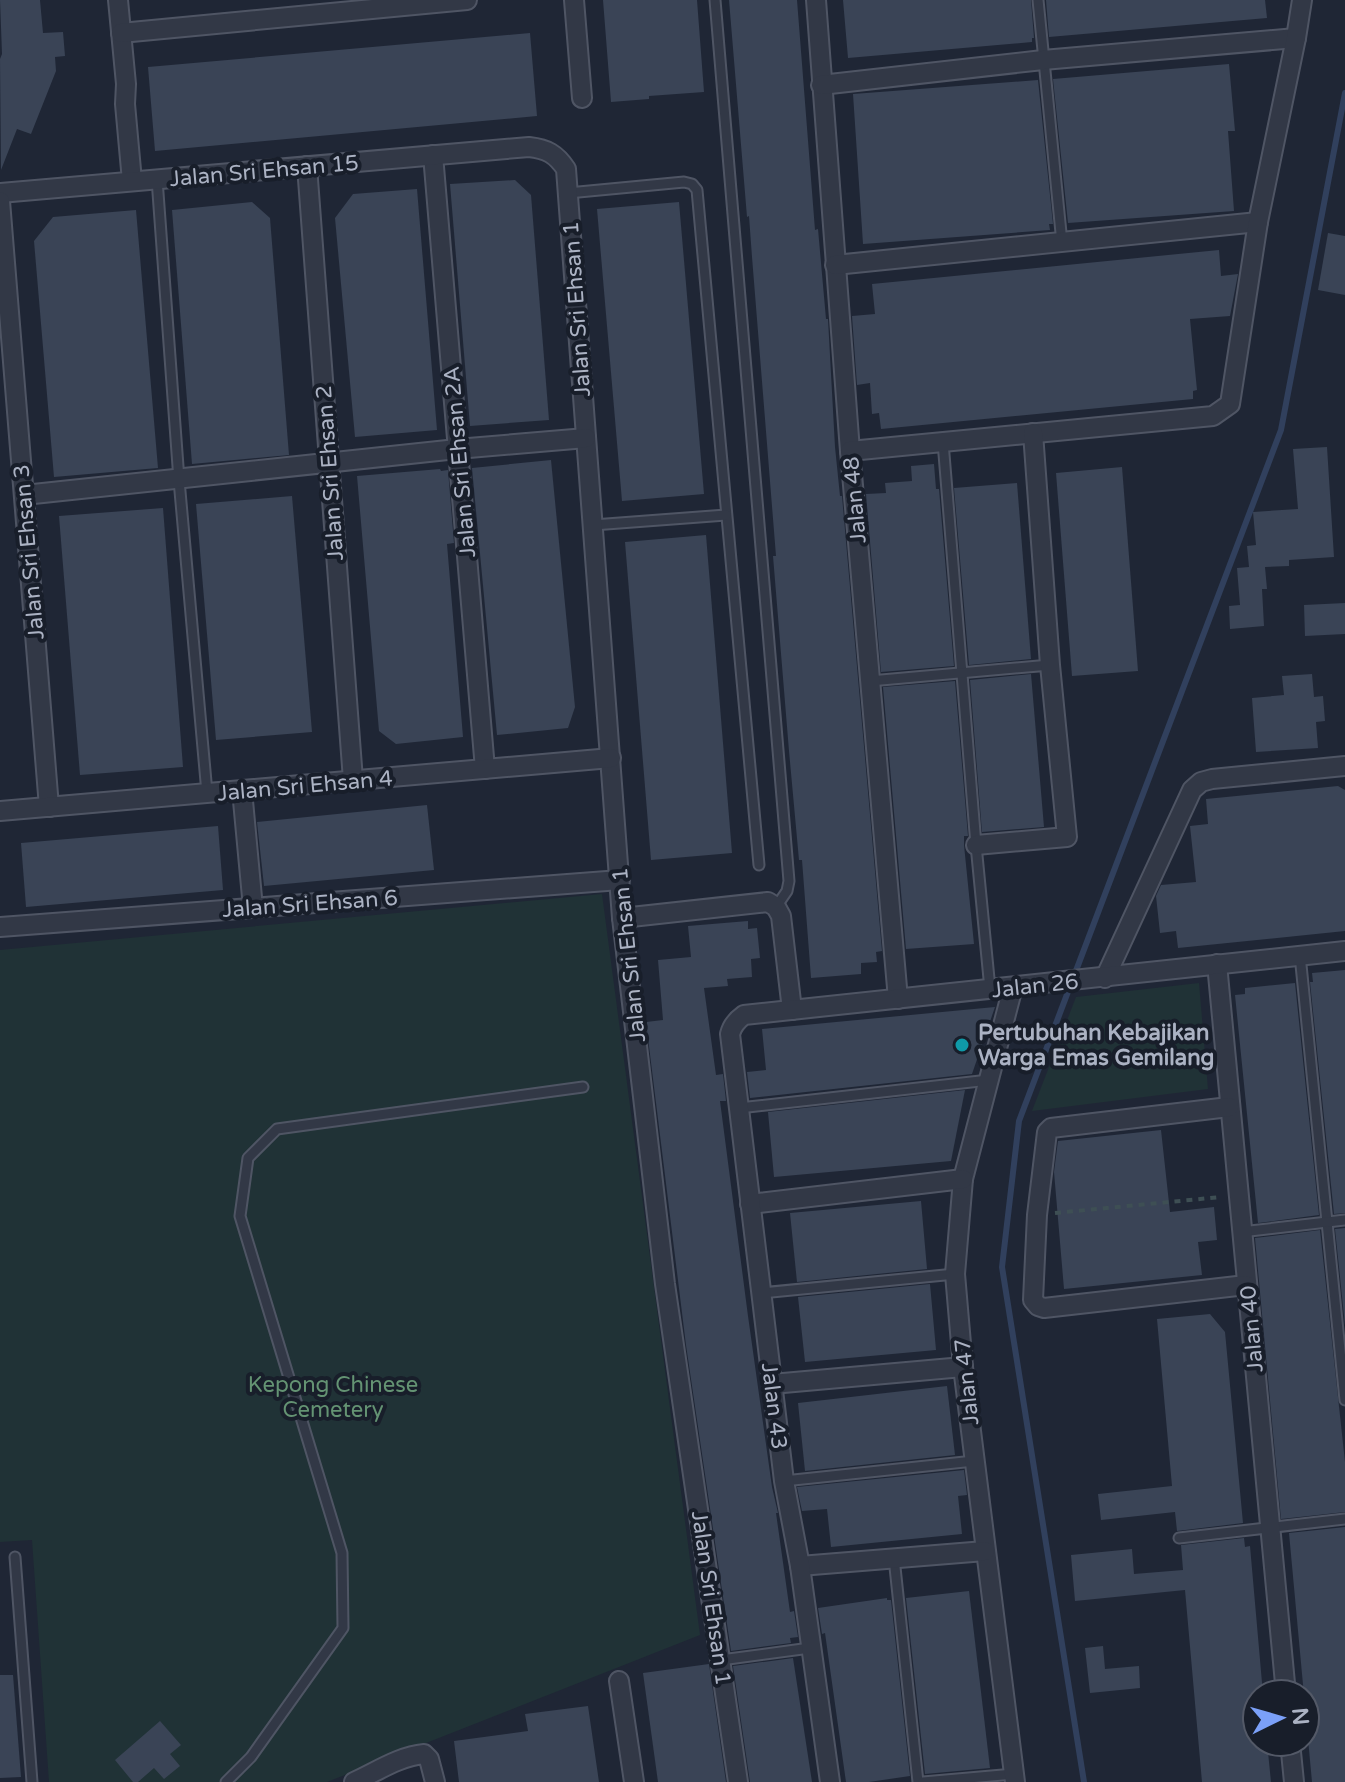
<svg xmlns="http://www.w3.org/2000/svg" width="1345" height="1782" font-family="'Varela Round',sans-serif">
<style>
.green{fill:#203236}
.lines{fill:none;stroke-linecap:round;stroke-linejoin:round}
.stream{stroke:#31405d;stroke-width:6}
.building{fill:#3a4456}
.service-casing{stroke:#4f5564;stroke-width:13}
.minor-casing{stroke:#4f5564;stroke-width:22}
.path{stroke:#3e4f54;stroke-width:4;stroke-dasharray:6 6;stroke-linecap:butt}
.service{stroke:#323846;stroke-width:9}
.minor{stroke:#323846;stroke-width:18}
.culture-dot{fill:#0f9aa8;stroke:#181e2a;stroke-width:3}
.labels{text-anchor:middle;stroke-width:8;stroke-linejoin:round;paint-order:stroke}
.street-label{font-size:22px;fill:#abb2c3;stroke:#181e2a}
.poi-label{font-size:22px;font-weight:bold;fill:#abb2c3;stroke:#181e2a;text-anchor:start}
.park-label{font-size:22px;fill:#649373;stroke:#181e2a}
</style>
<rect width="100%" height="100%" fill="#1f2635"/>
<g class="green">
<polygon points="602,894 700,1635 327,1782 49,1782 32,1540 0,1542 0,950"/>
<polygon points="1199,983 1208,1089 1032,1111 1076,997"/>
</g>
<g class="lines">
<polyline class="stream" points="1084,1782 1002,1267 1019,1121 1281,430 1345,93"/>
</g>
<g class="building">
<polygon points="0,0 40,0 43,33 63,32 65,56 55,57 56,71 31,134 17,129 1,170 0,59 2,54"/>
<polygon points="603,0 697,0 704,92 649,96 649,99 611,102"/>
<polygon points="729,0 797,0 815,230 818,229 826,319 828,319 835,447 840,496 842,496 882,951 876,952 877,962 861,963 861,974 811,978 802,860 799,860 789,751 773,556 776,556 752,257 749,216 747,217"/>
<polygon points="843,0 1031,0 1034,38 1032,38 1032,42 848,58"/>
<polygon points="1046,0 1265,0 1267,18 1049,37"/>
<polygon points="530,33 537,116 155,151 148,67"/>
<polygon points="1229,64 1235,131 1228,131 1234,211 1068,223 1053,79"/>
<polygon points="1038,80 1053,224 1049,224 1050,230 863,244 853,94"/>
<polygon points="515,180 531,195 549,420 470,426 450,184"/>
<polygon points="417,189 437,430 355,437 335,218 353,194"/>
<polygon points="252,202 270,218 289,455 192,464 172,210"/>
<polygon points="679,202 704,494 622,501 597,209"/>
<polygon points="136,210 158,468 54,477 34,241 53,217"/>
<polygon points="1328,233 1345,236 1345,295 1318,290"/>
<polygon points="1219,250 1221,276 1238,274 1230,316 1190,319 1197,390 1193,391 1193,399 881,429 879,413 872,414 870,383 857,385 852,316 875,314 872,284"/>
<polygon points="1327,447 1334,557 1289,560 1289,566 1265,567 1267,589 1262,589 1264,626 1230,629 1229,606 1240,605 1237,568 1249,567 1247,546 1256,545 1253,512 1298,509 1293,449"/>
<polygon points="551,460 575,707 568,728 497,735 472,468"/>
<polygon points="934,464 936,489 939,489 954,666 881,672 866,494 886,493 885,483 912,481 911,466"/>
<polygon points="1122,467 1138,671 1072,676 1056,473"/>
<polygon points="440,469 441,471 448,470 454,543 447,544 463,737 396,744 379,731 357,476"/>
<polygon points="1017,483 1031,659 969,665 954,488"/>
<polygon points="292,496 312,732 216,740 196,504"/>
<polygon points="163,508 183,767 80,775 59,516"/>
<polygon points="706,535 732,853 651,860 625,542"/>
<polygon points="1345,603 1345,634 1305,636 1304,605"/>
<polygon points="1031,674 1044,827 982,832 970,680"/>
<polygon points="1312,674 1314,697 1323,696 1325,721 1316,722 1318,748 1256,752 1252,698 1284,695 1282,676"/>
<polygon points="955,681 968,836 964,836 964,845 974,944 906,949 883,687"/>
<polygon points="1338,786 1345,790 1345,931 1178,948 1176,931 1160,933 1156,896 1161,885 1196,882 1190,826 1208,824 1206,799"/>
<polygon points="427,805 434,870 264,886 257,822"/>
<polygon points="218,826 223,890 26,907 21,843"/>
<polygon points="748,921 748,929 757,928 760,958 751,959 752,977 727,979 728,986 704,988 716,1075 723,1074 726,1101 720,1101 748,1316 772,1487 778,1513 776,1513 790,1612 794,1611 798,1637 790,1638 791,1643 731,1651 686,1345 646,1022 663,1020 658,960 691,957 688,926"/>
<polygon points="1345,970 1345,1213 1334,1214 1310,982 1313,982 1312,973"/>
<polygon points="1295,983 1319,1215 1258,1223 1235,995 1245,994 1245,988"/>
<polygon points="995,1007 972,1074 750,1098 747,1072 766,1070 762,1029"/>
<polygon points="965,1090 951,1161 774,1177 768,1112"/>
<polygon points="1161,1130 1170,1212 1214,1207 1217,1240 1198,1242 1202,1275 1064,1289 1054,1172 1058,1141"/>
<polygon points="921,1201 927,1269 797,1282 790,1213"/>
<polygon points="1345,1228 1345,1325 1335,1229"/>
<polygon points="1320,1230 1345,1462 1345,1512 1281,1519 1255,1238"/>
<polygon points="930,1284 936,1350 805,1362 798,1297"/>
<polygon points="1210,1314 1225,1332 1243,1523 1177,1531 1175,1512 1101,1520 1098,1494 1172,1486 1157,1319"/>
<polygon points="947,1386 955,1455 805,1471 798,1403"/>
<polygon points="964,1470 967,1495 958,1496 962,1534 831,1547 827,1509 802,1511 797,1487"/>
<polygon points="1345,1527 1345,1782 1312,1782 1289,1533"/>
<polygon points="1244,1538 1245,1547 1250,1546 1263,1694 1257,1694 1257,1742 1267,1742 1271,1782 1202,1782 1185,1590 1075,1601 1071,1555 1132,1549 1134,1574 1183,1570 1181,1545"/>
<polygon points="969,1591 990,1768 925,1774 906,1598"/>
<polygon points="887,1598 887,1600 891,1600 910,1776 869,1782 846,1782 825,1633 822,1634 818,1608"/>
<polygon points="1103,1646 1105,1669 1139,1666 1140,1688 1090,1693 1085,1648"/>
<polygon points="793,1658 812,1782 750,1782 733,1666"/>
<polygon points="709,1664 726,1782 658,1782 643,1673"/>
<polygon points="0,1675 13,1675 21,1777 0,1778"/>
<polygon points="588,1706 599,1782 459,1782 454,1741 528,1731 525,1714"/>
<polygon points="160,1721 181,1745 170,1754 180,1766 164,1779 154,1768 138,1782 133,1782 115,1760"/>
</g>
<g class="lines">
<g class="service-casing">
<g id="service">
<polyline points="715,0 789,881 787,891 776,907"/>
<polyline points="1038,0 1062,243"/>
<polyline points="157,179 179,480 207,793"/>
<polyline points="568,193 684,182 692,184 697,190 759,865"/>
<polyline points="943,442 976,845 990,989"/>
<polyline points="593,525 726,515"/>
<polyline points="870,681 1050,665"/>
<polyline points="1300,955 1345,1400"/>
<polyline points="739,1108 989,1080"/>
<polyline points="1241,1232 1345,1220"/>
<polyline points="761,1293 955,1274"/>
<polyline points="784,1481 974,1461"/>
<polyline points="1179,1538 1345,1519"/>
<polyline points="15,1557 32,1782"/>
<polyline points="894,1558 918,1782"/>
<polyline points="721,1660 810,1648"/>
<polyline points="226,1782 251,1757 343,1628 342,1553 240,1216 248,1158 277,1129 583,1087"/>
<polyline points="923,1782 1014,1774"/>
</g>
</g>
<g class="minor-casing">
<g id="minor">
<polyline points="118,0 126,84 125,104 132,181"/>
<polyline points="574,0 582,98"/>
<polyline points="816,0 850,451 898,999"/>
<polyline points="121,33 467,0"/>
<polyline points="821,85 1043,60 1296,38"/>
<polyline points="433,155 485,769"/>
<polyline points="307,166 353,780"/>
<path d="M0,193L529,147C547,149 556,154 566,169L622,918L665,1284L738,1782"/>
<polyline points="0,201 49,807"/>
<polyline points="835,265 1258,222"/>
<polyline points="850,451 1213,416 1230,404 1258,222 1296,38 1302,0"/>
<polyline points="24,495 457,449 586,438"/>
<polyline points="242,790 253,908"/>
<polyline points="0,811 611,758"/>
<polyline points="976,845 1067,837 1050,665 1033,433"/>
<polyline points="622,918 768,902 776,907 781,916 792,1010"/>
<polyline points="0,927 620,880"/>
<polyline points="1217,964 1286,1694"/>
<polyline points="1105,978 1192,790 1201,782 1212,779 1345,766"/>
<polyline points="1013,987 963,1179 955,1274 963,1367 1015,1782"/>
<polyline points="1229,1107 1051,1128 1047,1132 1037,1215 1033,1300 1038,1306 1044,1308 1246,1285"/>
<polyline points="750,1204 963,1179"/>
<polyline points="772,1384 963,1367"/>
<polyline points="800,1566 985,1551"/>
<polyline points="619,1681 634,1782"/>
<polyline points="1290,1742 1294,1782"/>
<path d="M354,1782C376,1772 400,1756 424,1754L429,1759L435,1782"/>
<path d="M830,1782L800,1566L784,1481L730,1034C732,1026 737,1020 744,1015L1345,951"/>
</g>
</g>
<polyline class="path" points="1055,1213 1221,1197"/>
<use href="#service" class="service"/>
<use href="#minor" class="minor"/>
</g>
<circle class="culture-dot" cx="962" cy="1045" r="8"/>
<g class="labels">
<g class="street-label">
<text transform="translate(264 170) rotate(-5)" y="8">Jalan Sri Ehsan 15</text>
<text transform="translate(576 309) rotate(-94)" y="8">Jalan Sri Ehsan 1</text>
<text transform="translate(459 462) rotate(-95)" y="8">Jalan Sri Ehsan 2A</text>
<text transform="translate(329 473) rotate(-94)" y="8">Jalan Sri Ehsan 2</text>
<text transform="translate(854 500) rotate(-95)" y="8">Jalan 48</text>
<text transform="translate(28 552) rotate(-95)" y="8">Jalan Sri Ehsan 3</text>
<text transform="translate(305 785) rotate(-5)" y="8">Jalan Sri Ehsan 4</text>
<text transform="translate(310 903) rotate(-4)" y="8">Jalan Sri Ehsan 6</text>
<text transform="translate(628 955) rotate(-96)" y="8">Jalan Sri Ehsan 1</text>
<text transform="translate(1035 985) rotate(-6)" y="8">Jalan 26</text>
<text transform="translate(1251 1329) rotate(-95)" y="8">Jalan 40</text>
<text transform="translate(966 1382) rotate(-96)" y="8">Jalan 47</text>
<text transform="translate(775 1406) rotate(83)" y="8">Jalan 43</text>
<text transform="translate(712 1598) rotate(82)" y="8">Jalan Sri Ehsan 1</text>
</g>
<g class="poi-label">
<text x="978" y="1040">Pertubuhan Kebajikan<tspan x="978" dy="25">Warga Emas Gemilang</tspan></text>
</g>
<g class="park-label">
<text x="333" y="1392">Kepong Chinese<tspan x="333" dy="25">Cemetery</tspan></text>
</g>
</g>
<g transform="translate(1281 1718) rotate(85)"><circle r="38" fill="#181e2a" stroke="#535967" stroke-width="2"/>
<path d="M0-6L14 30L0 20L-14 30Z" fill="#7ba0f8"/>
<text y="-12" font-size="22" font-weight="bold" text-anchor="middle" fill="#abb2c3">N</text>
</g>
</svg>
